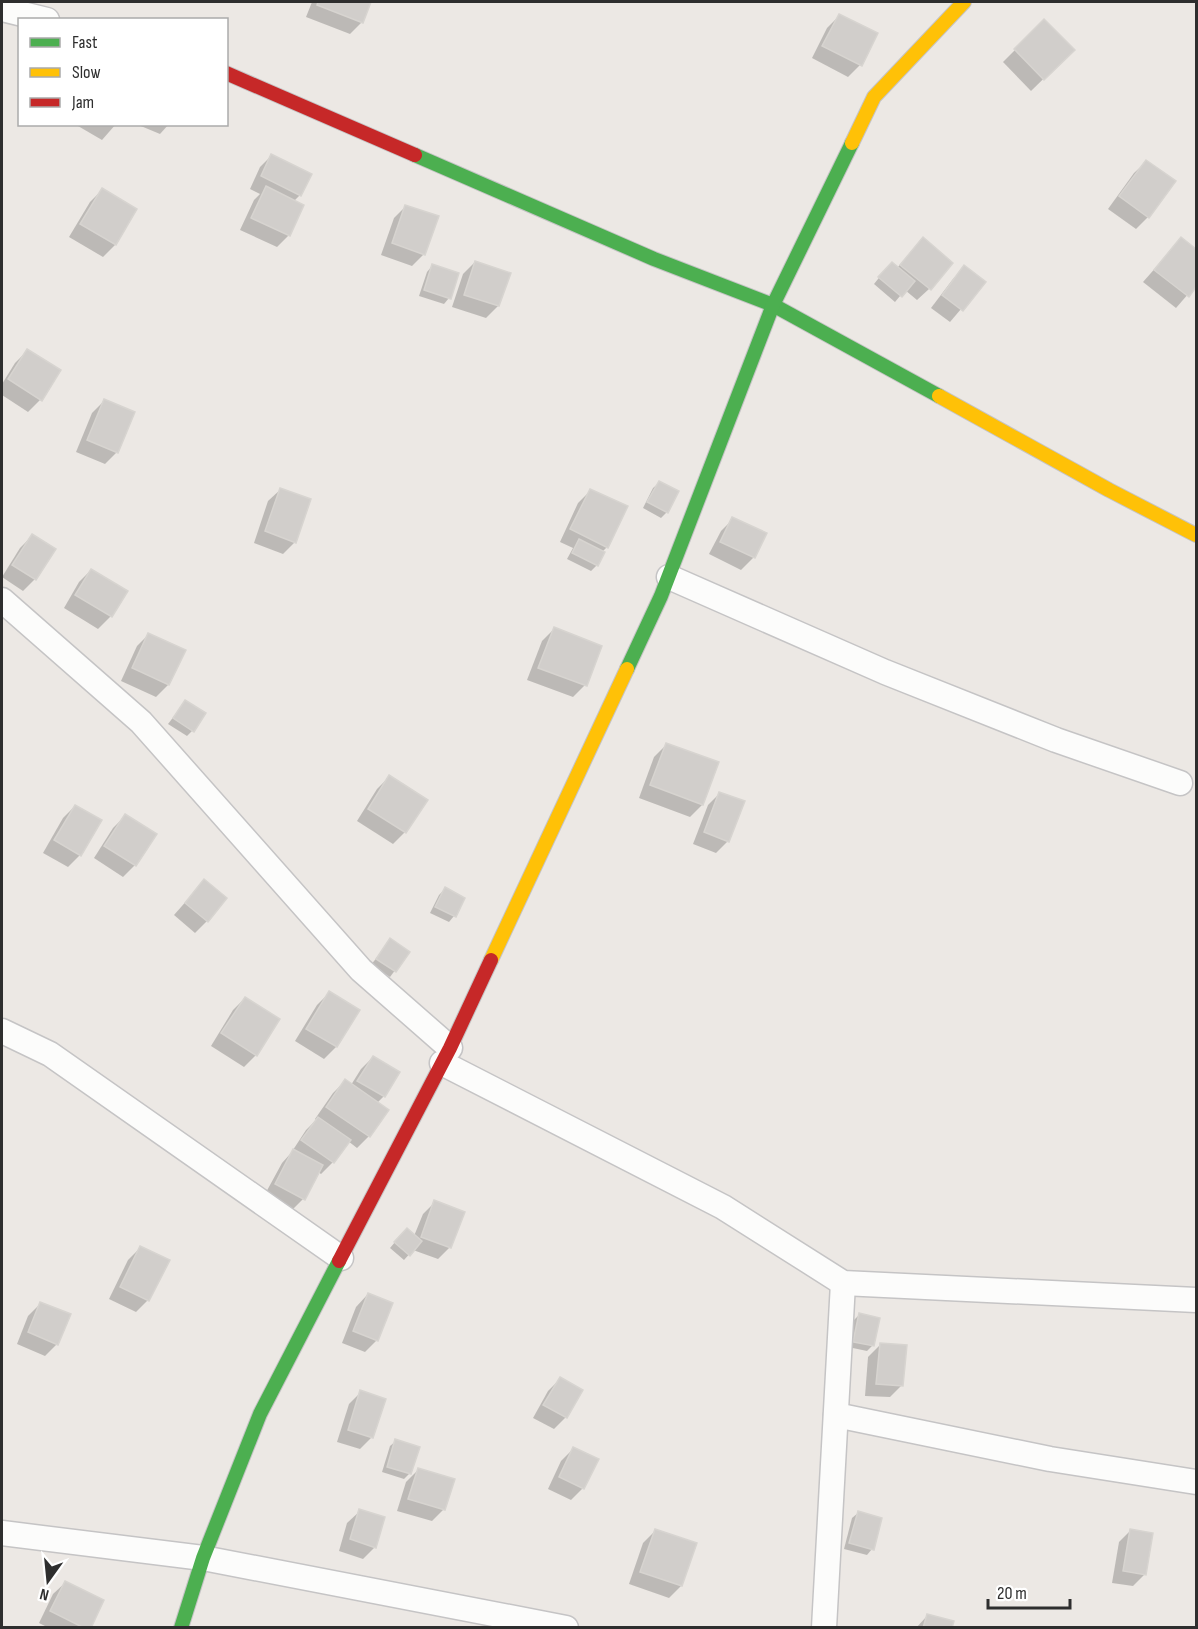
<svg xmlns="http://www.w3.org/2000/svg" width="1198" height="1629" font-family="'Sofia Sans Condensed',sans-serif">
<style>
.shadow{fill:#0003}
.building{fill:#d1cecb;stroke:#d7d4d0;stroke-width:1.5}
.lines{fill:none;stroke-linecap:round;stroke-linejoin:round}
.street-casing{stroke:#c5c4c5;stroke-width:27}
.fast-casing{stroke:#c5c4c5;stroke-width:16}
.slow-casing{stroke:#c5c4c5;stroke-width:16}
.jam-casing{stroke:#c5c4c5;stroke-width:16}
.street{stroke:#fcfcfb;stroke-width:24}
.fast{stroke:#4caf50;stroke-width:14}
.slow{stroke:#ffc107;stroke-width:14}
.jam{stroke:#c62828;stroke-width:14}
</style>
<rect width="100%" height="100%" fill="#ece8e4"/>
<g class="shadow">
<polygon points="312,2 370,2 362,22 350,34 306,17"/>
<polygon points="839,16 860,65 848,77 812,58 827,28"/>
<polygon points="1044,21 1073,50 1031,91 1003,62"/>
<polygon points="79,124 116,124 102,140 78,126"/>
<polygon points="136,124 169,124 160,134"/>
<polygon points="272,155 300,195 294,201 289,235 277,247 240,230 254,200 260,194 250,189 260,167"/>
<polygon points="1146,162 1148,217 1136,229 1108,209 1134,173"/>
<polygon points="102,190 135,209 115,245 103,257 69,237 90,202"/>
<polygon points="406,206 424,254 412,266 381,255 394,218"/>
<polygon points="923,239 929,289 917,300 905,290 895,302 874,284 886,269 897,268"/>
<polygon points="1181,239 1196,251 1196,285 1176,308 1143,282"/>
<polygon points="475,262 509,274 498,306 486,318 452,307 463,274"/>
<polygon points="432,266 449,298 444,304 419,296 427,272"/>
<polygon points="965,267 984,282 950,322 931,308 953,279"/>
<polygon points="27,351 40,400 28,412 2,395 2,384 15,363"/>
<polygon points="104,401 117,452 105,464 76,452 92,413"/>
<polygon points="659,483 667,512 661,518 643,508 653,488"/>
<polygon points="281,489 295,542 283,554 254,543 268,501"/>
<polygon points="590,491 607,547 602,552 597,565 591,571 567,559 573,548 560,542 578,503"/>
<polygon points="733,519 765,534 753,558 741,570 709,554 721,531"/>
<polygon points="32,536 35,579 23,591 2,577 20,548"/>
<polygon points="91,570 126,591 110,617 98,629 64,608 79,582"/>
<polygon points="554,629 585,685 573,697 527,680 542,641"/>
<polygon points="149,634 184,650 168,685 156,697 121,681 137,646"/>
<polygon points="185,702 192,731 187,736 168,724"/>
<polygon points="666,745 702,805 690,817 639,798 654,757"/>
<polygon points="389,777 405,832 393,844 357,821 377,789"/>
<polygon points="720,793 728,841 716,853 693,844 708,805"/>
<polygon points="75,806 100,821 80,855 68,867 43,853 63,818"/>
<polygon points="125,816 155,834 135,865 123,877 94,858 113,828"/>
<polygon points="204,881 207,921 195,933 174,915"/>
<polygon points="445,889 463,898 454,916 449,922 430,913 439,895"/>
<polygon points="390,940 408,953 390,977 371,965"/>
<polygon points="329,993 336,1047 324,1059 295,1041 317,1005"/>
<polygon points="245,998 278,1019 256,1055 244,1067 211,1046 233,1010"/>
<polygon points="373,1057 384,1096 377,1103 369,1136 357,1148 348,1141 333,1162 321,1174 318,1172 303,1199 291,1211 264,1196 282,1163 291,1153 306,1130 316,1120 315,1119 333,1093 345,1081 351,1085 361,1069"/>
<polygon points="435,1202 450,1247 438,1259 413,1250 404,1260 390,1248 401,1235 414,1236 423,1214"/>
<polygon points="140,1248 148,1300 136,1312 109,1299 128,1260"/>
<polygon points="368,1294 377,1340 365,1352 342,1343 356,1307"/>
<polygon points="40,1304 57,1344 45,1356 17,1344 28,1316"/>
<polygon points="859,1315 873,1345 867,1351 848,1347 853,1321"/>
<polygon points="880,1345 902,1385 890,1397 865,1396 868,1357"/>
<polygon points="560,1379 581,1390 566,1417 554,1429 533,1418 548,1391"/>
<polygon points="361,1392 372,1437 360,1449 337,1442 349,1404"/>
<polygon points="396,1441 410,1473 404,1479 382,1472 390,1446"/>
<polygon points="573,1449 583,1488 571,1500 548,1489 561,1461"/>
<polygon points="418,1470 444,1509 432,1521 397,1511 406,1482"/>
<polygon points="360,1511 375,1547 363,1559 339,1551 347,1523"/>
<polygon points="858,1513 872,1549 867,1555 844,1549 852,1518"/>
<polygon points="1131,1530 1145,1574 1133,1586 1112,1583 1119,1542"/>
<polygon points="655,1531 695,1544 681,1586 669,1598 629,1584 643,1543"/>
<polygon points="66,1582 89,1628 49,1628 39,1623 53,1594"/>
<polygon points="927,1616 951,1628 916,1628"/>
</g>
<g class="building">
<polygon points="318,2 371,2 363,23 317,5"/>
<polygon points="839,14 878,33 862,66 822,46"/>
<polygon points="1044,19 1075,50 1044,80 1014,49"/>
<polygon points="271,154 312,174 301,196 261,176"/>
<polygon points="1146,160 1176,181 1149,218 1119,196"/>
<polygon points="266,186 304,205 290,236 251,218"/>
<polygon points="102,188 137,209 116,245 80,224"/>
<polygon points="405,205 439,216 425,255 392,243"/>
<polygon points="923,237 953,263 931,290 900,265"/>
<polygon points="1181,237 1196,249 1196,287 1189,297 1154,270"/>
<polygon points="475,261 511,273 499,306 464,295"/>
<polygon points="892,262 915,281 902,297 878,277"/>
<polygon points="432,264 459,273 451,299 424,290"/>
<polygon points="964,265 986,282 963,311 942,295"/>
<polygon points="27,349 61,370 42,401 8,379"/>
<polygon points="104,399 135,412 118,453 87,440"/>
<polygon points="659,481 679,491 668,513 647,502"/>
<polygon points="280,488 311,499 296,543 265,531"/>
<polygon points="590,489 628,506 608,548 570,529"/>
<polygon points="732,517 767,533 755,558 720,542"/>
<polygon points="32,534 56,549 36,580 12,565"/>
<polygon points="579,539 605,552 598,566 572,553"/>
<polygon points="91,569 128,591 112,617 75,595"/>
<polygon points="554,627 602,646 587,686 538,668"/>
<polygon points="148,633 186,650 169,685 132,668"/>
<polygon points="185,700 206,713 194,732 173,718"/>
<polygon points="666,743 719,762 703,805 650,785"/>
<polygon points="389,775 428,800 406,833 368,809"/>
<polygon points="719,792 745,801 729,842 704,832"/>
<polygon points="75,805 102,820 81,856 54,840"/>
<polygon points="125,814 157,834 136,866 104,846"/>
<polygon points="204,879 227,898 208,922 185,903"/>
<polygon points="445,887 465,898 456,917 435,907"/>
<polygon points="390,938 410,952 396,972 376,959"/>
<polygon points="329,991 360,1010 337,1047 306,1029"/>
<polygon points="245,997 280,1019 257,1056 221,1033"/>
<polygon points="373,1056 400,1072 385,1097 357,1081"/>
<polygon points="345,1079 389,1110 370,1137 326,1107"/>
<polygon points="318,1117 351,1140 334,1163 301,1140"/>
<polygon points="293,1149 323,1165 305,1200 275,1184"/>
<polygon points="434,1200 465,1212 451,1248 421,1237"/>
<polygon points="407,1228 422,1241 410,1256 394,1242"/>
<polygon points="140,1246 170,1260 149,1301 120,1287"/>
<polygon points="368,1293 393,1303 378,1341 353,1331"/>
<polygon points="40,1302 71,1314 58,1345 28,1332"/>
<polygon points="859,1313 880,1318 874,1346 853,1342"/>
<polygon points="880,1343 907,1345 903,1386 876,1384"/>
<polygon points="560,1377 583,1390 567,1418 543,1405"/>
<polygon points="360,1390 386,1399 373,1438 348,1430"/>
<polygon points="395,1439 420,1447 411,1474 387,1467"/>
<polygon points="573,1447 599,1459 584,1489 559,1477"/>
<polygon points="418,1468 455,1479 445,1510 408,1499"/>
<polygon points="359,1509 385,1517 376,1548 350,1539"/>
<polygon points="858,1511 882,1518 874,1550 849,1543"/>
<polygon points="655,1529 697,1543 682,1586 640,1572"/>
<polygon points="1130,1529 1153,1533 1146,1575 1123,1571"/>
<polygon points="65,1581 104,1600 91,1628 84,1628 50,1611"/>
<polygon points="927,1614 954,1621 952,1628 923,1628"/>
</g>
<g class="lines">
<g class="street-casing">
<g id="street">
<polyline points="2,9 47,20"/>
<polyline points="669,577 885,672 1056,740 1180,783"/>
<polyline points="2,600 141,722 361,970 450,1048"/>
<polyline points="2,1031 50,1054 341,1258"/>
<polyline points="442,1063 723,1207 843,1283 1196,1300"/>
<polyline points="836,1415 1050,1459 1196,1482"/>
<polyline points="2,1533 203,1558 566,1628"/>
<polyline points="824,1628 843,1283"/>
</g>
</g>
<g class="fast-casing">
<g id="fast">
<polyline points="415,155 654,259 773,305 939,396"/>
<polyline points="627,669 661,596 773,305 852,143"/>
<polyline points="181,1628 203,1558 260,1414 339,1261"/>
</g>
</g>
<g class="slow-casing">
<g id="slow">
<polyline points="852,143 874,97 964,2"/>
<polyline points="939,396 1109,490 1196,535"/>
<polyline points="491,960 627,669"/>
</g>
</g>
<g class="jam-casing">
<g id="jam">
<polyline points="226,73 415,155"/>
<polyline points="339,1261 450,1048 491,960"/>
</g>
</g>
<use href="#street" class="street"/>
<use href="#fast" class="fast"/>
<use href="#slow" class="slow"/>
<use href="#jam" class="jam"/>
</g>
<rect width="1198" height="1629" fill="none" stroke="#2e2e2e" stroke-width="6"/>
<rect x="18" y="18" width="210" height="108" fill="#ffffff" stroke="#ababab" stroke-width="1.5"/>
<rect x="30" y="38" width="30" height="9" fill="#4caf50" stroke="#ababab" stroke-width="1.5"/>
<text x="72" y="48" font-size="18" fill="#2e2e2e">Fast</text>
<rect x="30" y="68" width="30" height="9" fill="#ffc107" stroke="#ababab" stroke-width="1.5"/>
<text x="72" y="78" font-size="18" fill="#2e2e2e">Slow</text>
<rect x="30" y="98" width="30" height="9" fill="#c62828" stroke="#ababab" stroke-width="1.5"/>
<text x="72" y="108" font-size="18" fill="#2e2e2e">Jam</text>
<g transform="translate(48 1581) rotate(195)" stroke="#ffffff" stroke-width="4.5" paint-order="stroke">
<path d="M0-4.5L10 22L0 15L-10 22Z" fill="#2e2e2e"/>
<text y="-9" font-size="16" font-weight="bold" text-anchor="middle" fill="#2e2e2e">N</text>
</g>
<path d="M988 1599v9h82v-9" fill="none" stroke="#2e2e2e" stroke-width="3"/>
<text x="997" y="1599" font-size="18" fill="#2e2e2e" stroke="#ffffff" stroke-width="4.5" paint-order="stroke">20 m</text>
</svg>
